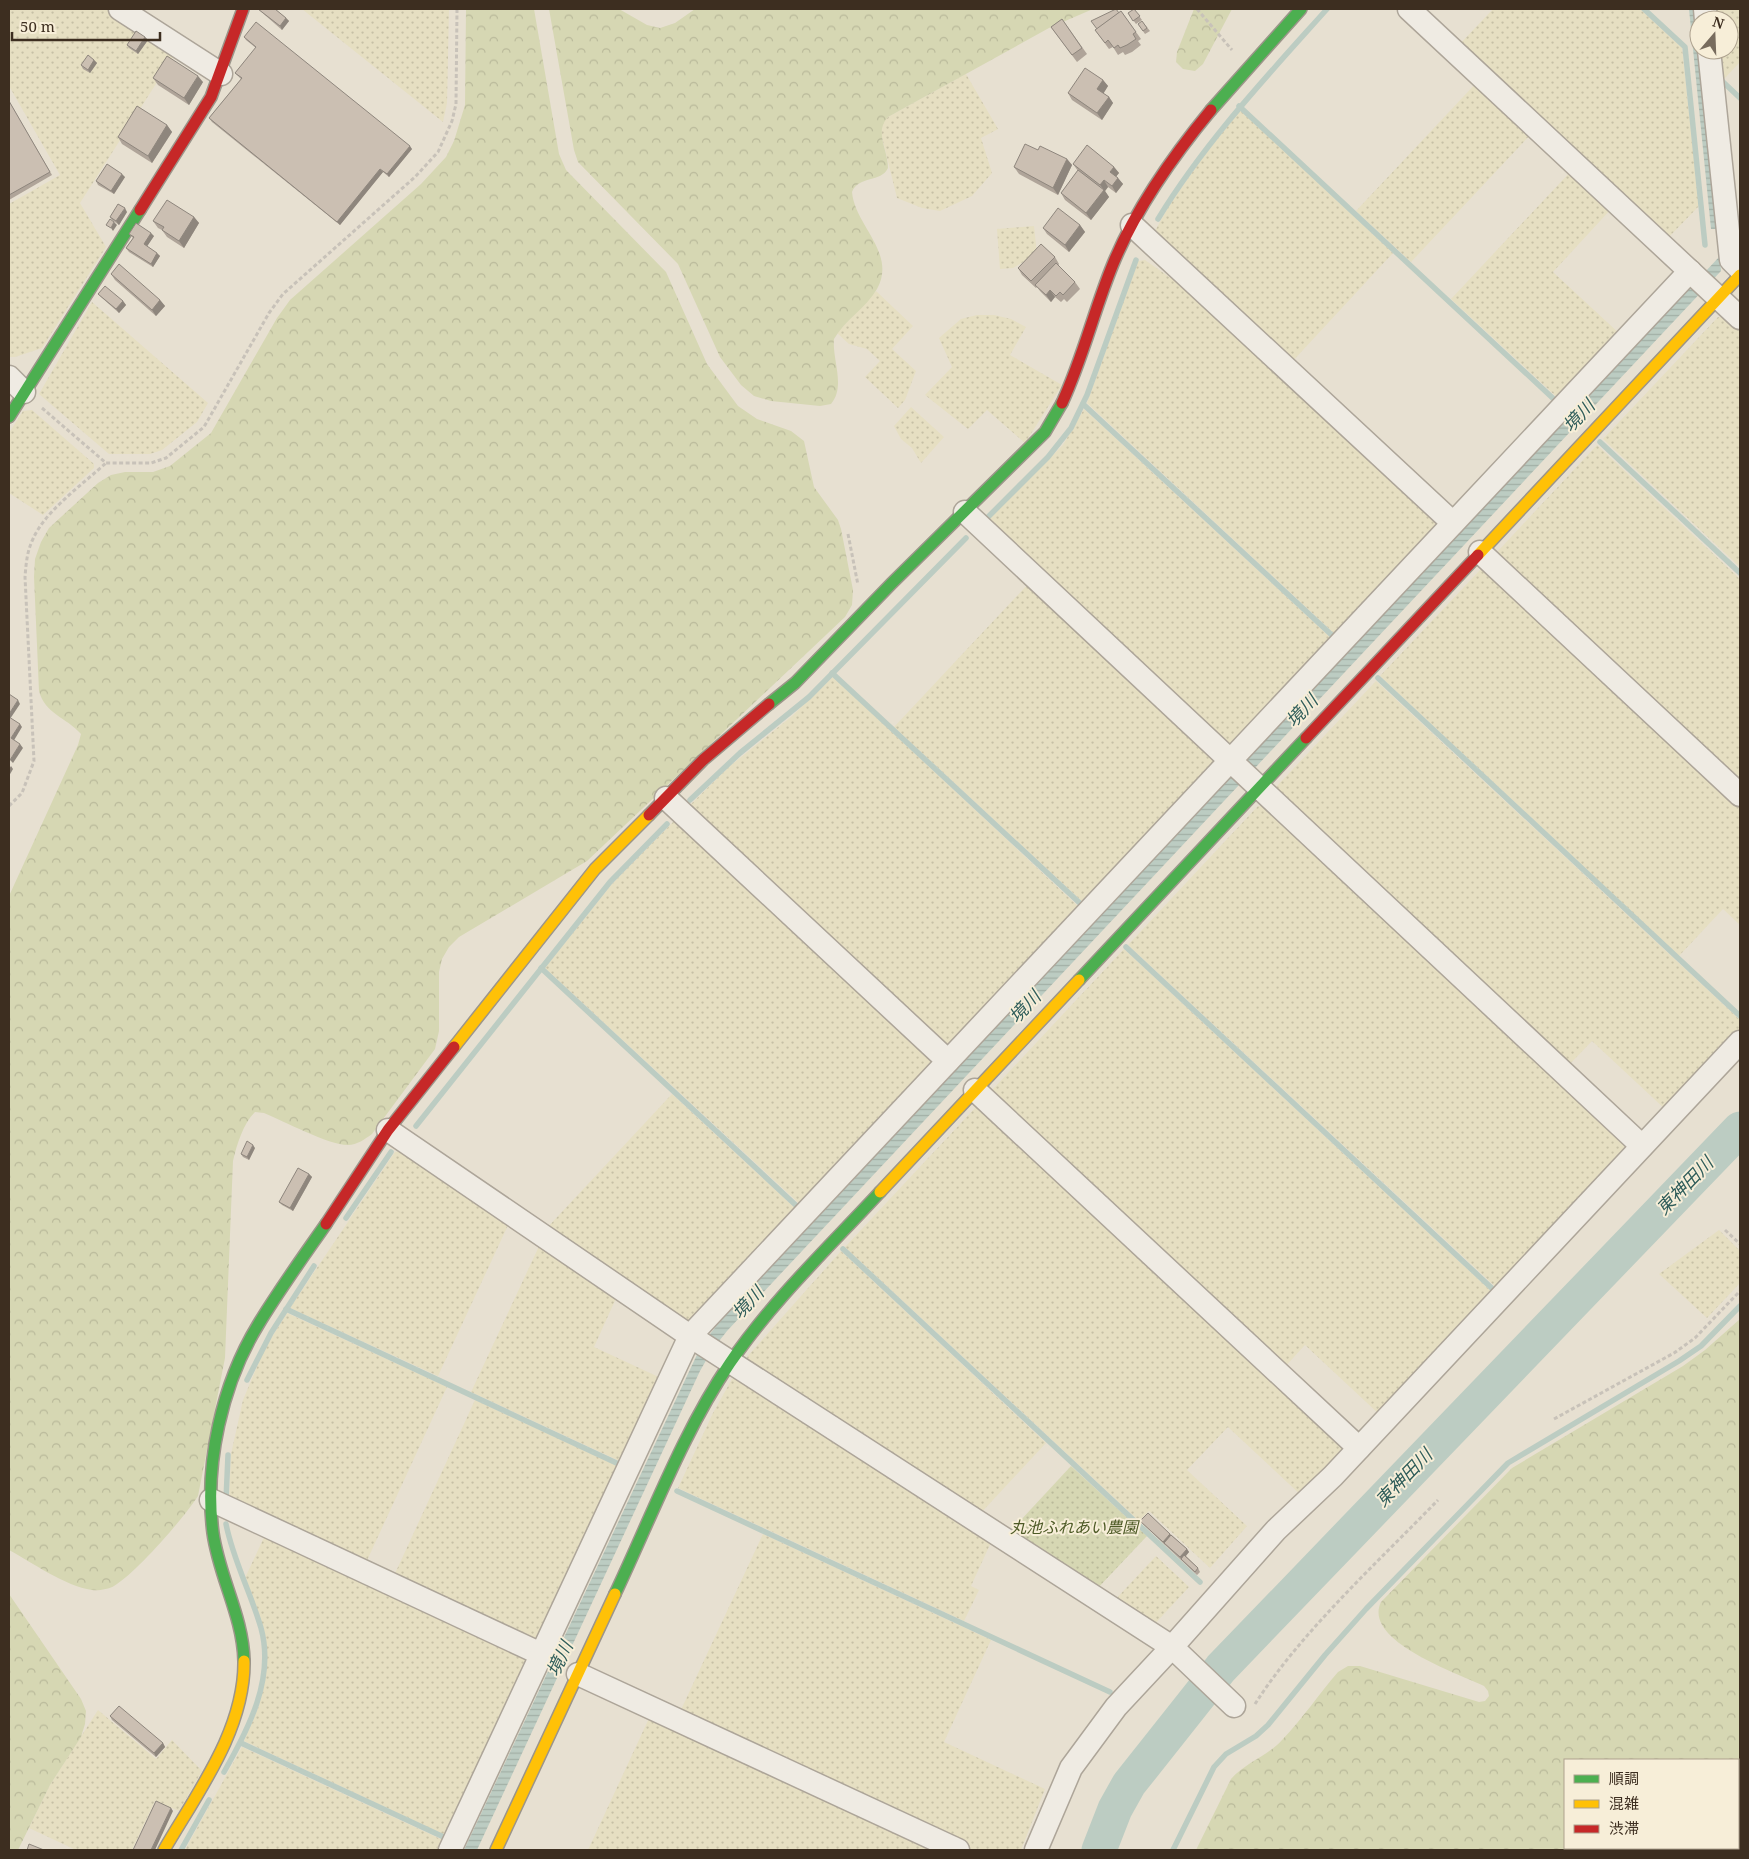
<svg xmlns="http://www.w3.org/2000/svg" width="1749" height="1859" font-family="'Noto Serif','Noto Sans JP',serif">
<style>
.farmland{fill:url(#farmland-dots)}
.grass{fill:url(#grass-dots)}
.forest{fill:url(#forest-crowns);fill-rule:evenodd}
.water{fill:url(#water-rules)}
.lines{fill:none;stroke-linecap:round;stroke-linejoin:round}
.stream{stroke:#bcccc2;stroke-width:5.5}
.river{stroke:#bcccc2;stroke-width:35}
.street-casing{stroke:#ada599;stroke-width:25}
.fast-casing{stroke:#9c958a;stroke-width:14}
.slow-casing{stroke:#9c958a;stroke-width:14}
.jam-casing{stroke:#9c958a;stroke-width:14}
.path{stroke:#c8c2b9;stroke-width:3;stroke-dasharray:4 2.5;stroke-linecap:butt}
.street{stroke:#efebe3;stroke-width:22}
.fast{stroke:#4caf50;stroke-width:11}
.slow{stroke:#ffc107;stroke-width:11}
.jam{stroke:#c62828;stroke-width:11}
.wall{fill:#afa499}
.shaded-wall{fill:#8e867d}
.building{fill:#cbbfb2;stroke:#8e867d}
.labels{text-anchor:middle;stroke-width:4;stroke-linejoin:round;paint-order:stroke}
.park-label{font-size:16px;font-style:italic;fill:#4d5a26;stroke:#f7eed8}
.water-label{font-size:18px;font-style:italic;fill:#2f5d5a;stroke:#f7eed8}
</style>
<defs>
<pattern id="farmland-dots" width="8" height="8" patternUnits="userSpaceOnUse" patternTransform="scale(1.25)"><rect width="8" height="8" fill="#e6dfc2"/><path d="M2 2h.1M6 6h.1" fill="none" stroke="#c6c0a6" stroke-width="1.8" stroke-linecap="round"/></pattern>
<pattern id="grass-dots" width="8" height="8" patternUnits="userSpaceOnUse" patternTransform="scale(1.25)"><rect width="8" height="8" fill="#d6d7b3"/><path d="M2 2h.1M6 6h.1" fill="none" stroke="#b9b99a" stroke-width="1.8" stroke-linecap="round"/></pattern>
<pattern id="forest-crowns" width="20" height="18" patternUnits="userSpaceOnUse" patternTransform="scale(1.25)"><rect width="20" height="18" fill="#d6d7b3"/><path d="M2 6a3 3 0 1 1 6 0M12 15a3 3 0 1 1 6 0" fill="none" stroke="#b9b99a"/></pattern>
<pattern id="water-rules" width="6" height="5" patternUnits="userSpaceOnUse" patternTransform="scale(1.25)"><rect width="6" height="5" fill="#bcccc2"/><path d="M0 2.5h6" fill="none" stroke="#a2b0a6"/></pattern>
</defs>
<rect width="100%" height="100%" fill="#e7e0d1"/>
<g class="farmland">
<polygon points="9,9 107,9 175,54 80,203 106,247 42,348 15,357 9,357 9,204 60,175 9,86"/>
<polygon points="302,9 449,9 447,103 443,122"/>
<polygon points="1493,9 1640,9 1682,48 1699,206 1666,240 1458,46"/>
<polygon points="1712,9 1740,9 1740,62 1724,79 1719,75 1717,50 1729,50 1729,20 1714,20"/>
<polygon points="966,74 998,129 981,138 992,173 972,196 940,211 922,208 897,198 881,133 881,124 888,117"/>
<polygon points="1478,81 1533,132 1411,262 1356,211"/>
<polygon points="1240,110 1393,253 1290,364 1158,240 1156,229 1169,206 1200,161"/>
<polygon points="1573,169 1613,207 1553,272 1621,335 1560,400 1451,299"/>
<polygon points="1034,226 1037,254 1013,268 1000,269 997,229"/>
<polygon points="1145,260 1216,310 1439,519 1439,529 1338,637 1087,403 1138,261"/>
<polygon points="876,291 913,326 892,349 916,371 905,400 898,408 865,377 880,361 867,349 849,344 837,333"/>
<polygon points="92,302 208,403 197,422 162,450 150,454 109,454 39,394"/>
<polygon points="977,315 994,315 1011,319 1026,327 1010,355 1062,385 1025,443 987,410 968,429 925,395 952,367 939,338 961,319"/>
<polygon points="1718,317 1728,317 1740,328 1740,567 1603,439"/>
<polygon points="911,407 944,437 921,463 912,448 901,439 894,426"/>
<polygon points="1084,409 1334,641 1234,747 1224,748 985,523 1063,445"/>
<polygon points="32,410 94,464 94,468 43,515 9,493 9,433 23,411"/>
<polygon points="1597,445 1740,579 1740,787 1498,561 1498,551"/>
<polygon points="1480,570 1490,570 1740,803 1740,925 1723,909 1679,956 1380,676"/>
<polygon points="1030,582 1216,756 1216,767 1086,905 894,727"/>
<polygon points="833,677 1082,910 953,1048 942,1048 686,809 730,766 791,717"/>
<polygon points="1376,681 1740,1020 1740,1033 1667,1111 1592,1041 1566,1068 1277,797 1276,787"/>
<polygon points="1258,806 1269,806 1627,1141 1627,1154 1499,1290 1128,945"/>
<polygon points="677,818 934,1056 934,1067 803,1207 545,968 612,884"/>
<polygon points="1124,949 1495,1295 1381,1416 1305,1345 1283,1369 993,1099 993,1089"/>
<polygon points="672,1094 799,1212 695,1323 683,1324 545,1230"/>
<polygon points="975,1108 985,1108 1346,1444 1346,1454 1303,1497 1228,1427 1187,1470 1247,1526 1210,1568 1149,1511 1139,1521 845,1247"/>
<polygon points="406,1150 510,1221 438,1376 290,1308 395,1152"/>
<polygon points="1719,1230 1740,1251 1740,1283 1707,1318 1659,1274"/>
<polygon points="541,1242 618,1294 594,1347 663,1379 624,1463 471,1392"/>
<polygon points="841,1251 1046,1443 979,1515 749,1367 747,1357"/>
<polygon points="287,1313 447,1387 364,1567 229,1504 231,1454 243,1400 264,1350"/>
<polygon points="742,1377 993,1538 971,1586 979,1590 964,1621 678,1488 713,1413 732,1379"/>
<polygon points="475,1400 622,1468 541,1641 392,1580"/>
<polygon points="267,1531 527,1653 531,1663 449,1837 244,1741 259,1706 267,1668 264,1629 245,1578"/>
<polygon points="763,1534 991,1640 944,1742 1045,1789 1021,1850 972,1850 679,1714"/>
<polygon points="1156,1556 1189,1587 1152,1627 1113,1602"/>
<polygon points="98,1710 156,1759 172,1740 202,1771 179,1811 155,1801 132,1850 76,1850 29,1828 50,1785"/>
<polygon points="651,1714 944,1850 588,1850"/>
<polygon points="242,1747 447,1842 443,1850 185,1850"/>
</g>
<polygon class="grass" points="1071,1466 1147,1536 1095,1591 1008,1534"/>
<g class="forest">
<path d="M466,9H534L559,154L566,170L666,272L707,364L738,406L757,419L791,431L804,441L814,487L838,520L841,529L853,590L852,605L845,617L587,861L459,937L449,947L442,959L439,972V1031L435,1049L372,1134C365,1139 357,1145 348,1145C328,1145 284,1121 264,1113L255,1112C243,1124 237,1144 233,1161L225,1358L198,1496C183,1519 137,1572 114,1586C109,1589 98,1591 92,1590C65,1586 33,1563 9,1550V896L78,745L81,734C66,717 45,714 39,691L34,577L35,559L41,542L49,528L98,483L111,475L125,472H153L170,466L211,433L277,318L290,300L421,184L446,157L454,141L465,105Z"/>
<path d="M549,9H619L647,25L660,28L675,23L695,9H1093L1049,28L888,117C874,132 888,149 888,168C881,183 859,175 852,192C855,226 897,253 877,289C866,308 845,320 834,339C832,360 846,386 831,404L820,406L771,401L754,396L741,385L720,357L678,264L578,162L574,150Z"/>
<polygon points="1194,9 1232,9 1203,64 1195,71 1183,69 1176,62 1177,52"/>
<path d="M1740,1319V1850H1196L1231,1779C1246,1762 1268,1756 1283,1739C1303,1718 1319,1694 1338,1672L1348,1666H1360L1479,1702L1485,1701L1489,1696L1488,1691L1484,1686C1457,1673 1362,1641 1381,1602L1512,1468L1683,1366L1705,1350ZM1738,1760V1848H1565V1760Z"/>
<polygon points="9,1594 81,1699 86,1711 85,1724 81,1737 50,1785 18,1850 9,1850"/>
</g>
<g class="water">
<polygon points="1689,9 1695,9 1717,229 1711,229"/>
<polygon points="1720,256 1721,271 727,1331 712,1350 700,1371 477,1850 464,1850 702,1344 718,1324"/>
</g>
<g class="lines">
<g class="stream">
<polyline points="1644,9 1685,47 1705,245"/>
<polyline points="1722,81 1740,98"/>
<polyline points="1239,106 1558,403"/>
<path d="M1158,219C1205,142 1267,76 1327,9"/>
<polyline points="1083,404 1336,639"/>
<polyline points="1600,442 1740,573"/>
<polyline points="988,517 1048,457 1071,428 1087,395 1136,260"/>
<polyline points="832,673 1084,907"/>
<polyline points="1378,678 1740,1016"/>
<polyline points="690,800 740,753 809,697 966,538"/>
<polyline points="1126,947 1497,1293"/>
<polyline points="541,968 801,1210"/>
<polyline points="416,1126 610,882 667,824"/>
<polyline points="346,1218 391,1152"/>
<polyline points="843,1249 1200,1582"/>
<polyline points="286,1309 623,1466"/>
<polyline points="247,1380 271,1333 314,1266"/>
<polyline points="677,1491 1110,1692"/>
<polyline points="226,1500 228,1455"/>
<polyline points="241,1743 448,1839"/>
<path d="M224,1772C248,1730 275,1679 261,1628C251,1593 233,1560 226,1524"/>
<polyline points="181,1850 209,1800"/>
<polyline points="1173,1850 1214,1767 1226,1754 1256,1736 1268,1725 1325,1655 1366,1609 1508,1463 1679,1361 1701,1346 1740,1306"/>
</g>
<polyline class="river" points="1099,1850 1115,1809 1129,1784 1221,1668 1740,1129"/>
<g class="street-casing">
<g id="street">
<polyline points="120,9 221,74"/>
<polyline points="1409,9 1740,318"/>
<polyline points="1705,9 1706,20"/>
<polyline points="1709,50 1731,260 1740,269"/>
<polyline points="1132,225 1453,523"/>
<polyline points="9,377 24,392"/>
<polyline points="965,512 1642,1146"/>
<polyline points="1480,552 1740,795"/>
<polyline points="666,798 948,1061"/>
<polyline points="975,1090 1359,1448"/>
<polyline points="388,1130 690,1336 1172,1647 1234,1706"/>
<polyline points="211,1500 541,1654"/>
<polyline points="578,1674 958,1850"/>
<polyline points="450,1850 690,1336 1690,271"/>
<polyline points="1036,1850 1071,1768 1116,1707 1172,1647 1276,1530 1333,1476 1740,1042"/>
</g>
</g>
<g class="fast-casing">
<g id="fast">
<polyline points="1211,110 1301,9"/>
<polyline points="9,417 140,210"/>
<polyline points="769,704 795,683 892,583 1045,432 1062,403"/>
<polyline points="1079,980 1306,738"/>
<path d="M615,1594C651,1518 683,1432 730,1363C773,1300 829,1247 880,1192"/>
<path d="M244,1661C243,1616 219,1577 213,1533C204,1464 222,1384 258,1325C279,1290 303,1257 326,1224"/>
</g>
</g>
<g class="slow-casing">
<g id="slow">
<polyline points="1478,555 1740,275"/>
<polyline points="454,1047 595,869 649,815"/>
<polyline points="880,1192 1079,980"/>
<path d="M164,1850C197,1793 245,1730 244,1661"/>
<polyline points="496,1850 615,1594"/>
</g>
</g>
<g class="jam-casing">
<g id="jam">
<polyline points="140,210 211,97 243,9"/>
<path d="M1062,403C1083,358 1094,310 1113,264C1136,208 1173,156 1211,110"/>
<polyline points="1306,738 1478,555"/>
<polyline points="649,815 703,760 769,704"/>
<polyline points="326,1224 388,1130 454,1047"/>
</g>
</g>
<g class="path">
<polyline points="1197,9 1232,50"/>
<polyline points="42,408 106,463 151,463 166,458 204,427 269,313 283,294 415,177 438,152 452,121 456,104 457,9"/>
<polyline points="848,534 858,585"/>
<path d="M9,806L22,793L34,761L25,577C26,564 27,551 33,539C45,511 83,484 106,463"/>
<polyline points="1725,1230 1740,1244"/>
<polyline points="1554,1419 1674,1353 1695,1338 1740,1291"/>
<path d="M1255,1704C1301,1632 1378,1562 1438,1500"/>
</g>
<use href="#street" class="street"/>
<use href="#fast" class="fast"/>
<use href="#slow" class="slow"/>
<use href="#jam" class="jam"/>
</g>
<g class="wall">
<polygon points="258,9 275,9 286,18 289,21 282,30"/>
<polygon points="1134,9 1142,20 1136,24 1128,13"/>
<polygon points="1121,11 1141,39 1138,41 1141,45 1132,52 1125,55 1123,52 1118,55 1113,47 1109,49 1095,30"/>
<polygon points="1062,19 1087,54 1077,62 1051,27"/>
<polygon points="1142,21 1150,31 1145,34 1138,24"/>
<polygon points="145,37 148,40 138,54 129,48 127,45"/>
<polygon points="244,37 412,149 389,177 383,172 340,225 212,122 209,118 241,79 235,73 256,48 246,40"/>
<polygon points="94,60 97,63 90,73 83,69 81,65"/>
<polygon points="153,78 203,82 189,105 158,85"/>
<polygon points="1103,80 1108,86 1103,93 1109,97 1113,103 1102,120 1072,100 1068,93"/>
<polygon points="9,101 52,175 9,200"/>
<polygon points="167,125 172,132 152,163 122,144 118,137"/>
<polygon points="1038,150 1067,159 1072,165 1058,195 1019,174 1014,167"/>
<polygon points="1073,164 1114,167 1119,173 1116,176 1123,184 1116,193 1108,187 1105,191 1109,197 1091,220 1065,200 1061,193 1078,171"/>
<polygon points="125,177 114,194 98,185 96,181"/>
<polygon points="127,212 119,225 112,220 110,217"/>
<polygon points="194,217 199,223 184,248 167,237 162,230 158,228 153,221"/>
<polygon points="1080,225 1085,232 1069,252 1047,234 1043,228"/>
<polygon points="129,234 154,236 147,246 160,256 153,267 129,252 126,248 133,238"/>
<polygon points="1055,257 1059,264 1058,266 1075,282 1080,289 1067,302 1064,299 1061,302 1055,297 1051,302 1040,291 1037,287 1036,288 1022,275 1018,268"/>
<polygon points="111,274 160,300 165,306 156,316 115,280"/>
<polygon points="98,294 123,301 126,305 119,313 101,297"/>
<polygon points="255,1148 249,1160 243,1157 241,1154"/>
<polygon points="309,1174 312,1177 293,1211 282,1205 279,1202"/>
<polygon points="1140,1521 1170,1534 1187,1549 1189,1552 1186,1556 1198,1568 1200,1572 1197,1575 1165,1545 1143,1524"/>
<polygon points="110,1716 163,1743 165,1747 156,1757 112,1720"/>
</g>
<g class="shaded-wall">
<polygon points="286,18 289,21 282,30 280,26"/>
<polygon points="145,37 148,40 138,54 136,51"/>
<polygon points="94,60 97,63 90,73 88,70"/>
<polygon points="198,76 203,82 189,105 184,98"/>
<polygon points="1103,80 1108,86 1102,96 1097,89"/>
<polygon points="1109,97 1113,103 1102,120 1097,113"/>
<polygon points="167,125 172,132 152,163 148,156"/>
<polygon points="410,146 412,149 389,177 387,174"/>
<polygon points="1067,159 1072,165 1058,195 1053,188"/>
<polygon points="1114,167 1119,173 1115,178 1110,172"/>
<polygon points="380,169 383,172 340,225 337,222"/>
<polygon points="122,174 125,177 114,194 111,191"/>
<polygon points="1118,178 1123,184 1116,193 1112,186"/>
<polygon points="1104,180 1108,187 1105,191 1109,197 1091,220 1086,213 1104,190 1100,185"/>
<polygon points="125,208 127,212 119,225 116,221"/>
<polygon points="194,217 199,223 184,248 179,241"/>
<polygon points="114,222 117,225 113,231 111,228"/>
<polygon points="1080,225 1085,232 1069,252 1065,245"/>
<polygon points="151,233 154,236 146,248 144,244"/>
<polygon points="157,253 160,256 153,267 151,264"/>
<polygon points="1050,290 1055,297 1051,302 1046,295"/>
<polygon points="160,300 165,306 156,316 152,310"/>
<polygon points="123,301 126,305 119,313 116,309"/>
<polygon points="18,700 20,704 10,719 9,718 9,714"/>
<polygon points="20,724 22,727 13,742 11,738"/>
<polygon points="20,744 23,748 13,763 10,760"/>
<polygon points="11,766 13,769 9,776 9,769"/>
<polygon points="253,1145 255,1148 249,1160 247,1157"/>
<polygon points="309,1174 312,1177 293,1211 290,1208"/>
<polygon points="1170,1534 1172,1537 1164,1543 1165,1545 1163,1542"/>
<polygon points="1187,1549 1189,1552 1182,1560 1180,1557"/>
<polygon points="163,1743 165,1747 156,1757 154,1753"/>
<polygon points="171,1808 173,1811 155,1850 151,1850"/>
</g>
<g class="building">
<polygon points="258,9 275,9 286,18 280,26"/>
<polygon points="1116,9 1119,13 1097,29 1091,21"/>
<polygon points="1134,9 1140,16 1133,21 1128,13"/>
<polygon points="1121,11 1136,32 1133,34 1136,39 1127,45 1120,48 1118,45 1114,48 1108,40 1105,43 1095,30"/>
<polygon points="1062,19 1082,48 1072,55 1051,27"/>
<polygon points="1142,21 1147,28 1143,31 1138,24"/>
<polygon points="256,22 410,146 387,174 380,169 337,222 209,118 242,78 235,73 256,47 244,37"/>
<polygon points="136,31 145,37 136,51 127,45"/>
<polygon points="88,55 94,60 88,70 81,65"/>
<polygon points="167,56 198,76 184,98 153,78"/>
<polygon points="1085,68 1103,80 1097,89 1109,97 1097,113 1068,93"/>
<polygon points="9,101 50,172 9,195"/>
<polygon points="137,106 167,125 148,156 118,137"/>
<polygon points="1025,144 1038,150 1040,146 1067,159 1053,188 1014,167"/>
<polygon points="1087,145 1114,167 1110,172 1118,178 1112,186 1104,180 1100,185 1073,164"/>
<polygon points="107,164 122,174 111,191 96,181"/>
<polygon points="1078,170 1104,190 1086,213 1061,193"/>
<polygon points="167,200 194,217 179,241 162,230 164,227 153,221"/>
<polygon points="118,204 125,208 116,221 110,217"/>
<polygon points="1058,208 1080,225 1065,245 1043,228"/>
<polygon points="110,219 114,222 111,228 106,225"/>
<polygon points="136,223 151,233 144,244 157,253 151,264 126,248 134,237 129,234"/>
<polygon points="1041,244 1055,257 1031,281 1018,268"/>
<polygon points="1056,263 1075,282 1063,295 1060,292 1056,296 1050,290 1046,295 1035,285"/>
<polygon points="119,264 160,300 152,310 111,274"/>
<polygon points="105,286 123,301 116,309 98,294"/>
<polygon points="9,694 18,700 9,714"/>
<polygon points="9,717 20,724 11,738 20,744 10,760 9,759"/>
<polygon points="247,1141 253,1145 247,1157 241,1154"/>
<polygon points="298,1168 309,1174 290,1208 279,1202"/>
<polygon points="1148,1513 1170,1534 1163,1542 1140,1521"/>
<polygon points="1171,1535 1187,1549 1180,1557 1164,1543"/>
<polygon points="1184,1555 1198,1568 1195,1572 1181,1559"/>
<polygon points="119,1706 163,1743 154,1753 110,1716"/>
<polygon points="156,1801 171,1808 151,1850 133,1850"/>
<polygon points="29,1844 44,1850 27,1850"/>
</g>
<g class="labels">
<g class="park-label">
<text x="1074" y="1533">丸池ふれあい農園</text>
</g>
<g class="water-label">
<text transform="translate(1579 416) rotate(-47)" y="6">境川</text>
<text transform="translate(1302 711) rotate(-47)" y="6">境川</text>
<text transform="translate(1025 1007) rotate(-47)" y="6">境川</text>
<text transform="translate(1685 1186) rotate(-46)" y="6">東神田川</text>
<text transform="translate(748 1303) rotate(-47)" y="6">境川</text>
<text transform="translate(1404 1478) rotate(-46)" y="6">東神田川</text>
<text transform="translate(560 1659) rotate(-65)" y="6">境川</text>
</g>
</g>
<rect width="1749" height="1859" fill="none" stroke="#3d2e20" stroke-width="20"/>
<rect x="1564" y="1759" width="175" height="90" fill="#f7eed8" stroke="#ada18e"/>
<rect x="1574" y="1775" width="25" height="8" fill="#4caf50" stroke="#ada18e"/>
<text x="1609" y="1784" font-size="15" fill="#3d2e20">順調</text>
<rect x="1574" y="1800" width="25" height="8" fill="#ffc107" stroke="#ada18e"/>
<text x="1609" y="1809" font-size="15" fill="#3d2e20">混雑</text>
<rect x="1574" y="1825" width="25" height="8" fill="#c62828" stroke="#ada18e"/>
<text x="1609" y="1834" font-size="15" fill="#3d2e20">渋滞</text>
<g transform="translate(1714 35) rotate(19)"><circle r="24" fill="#f7eed8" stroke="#ada18e"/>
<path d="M0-4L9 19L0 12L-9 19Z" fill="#786c5e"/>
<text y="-8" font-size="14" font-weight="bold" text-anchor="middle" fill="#3d2e20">N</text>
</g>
<path d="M12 32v8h148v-8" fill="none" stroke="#3d2e20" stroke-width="2.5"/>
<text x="20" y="32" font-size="15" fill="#3d2e20" stroke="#f7eed8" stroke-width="4" paint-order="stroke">50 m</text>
</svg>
